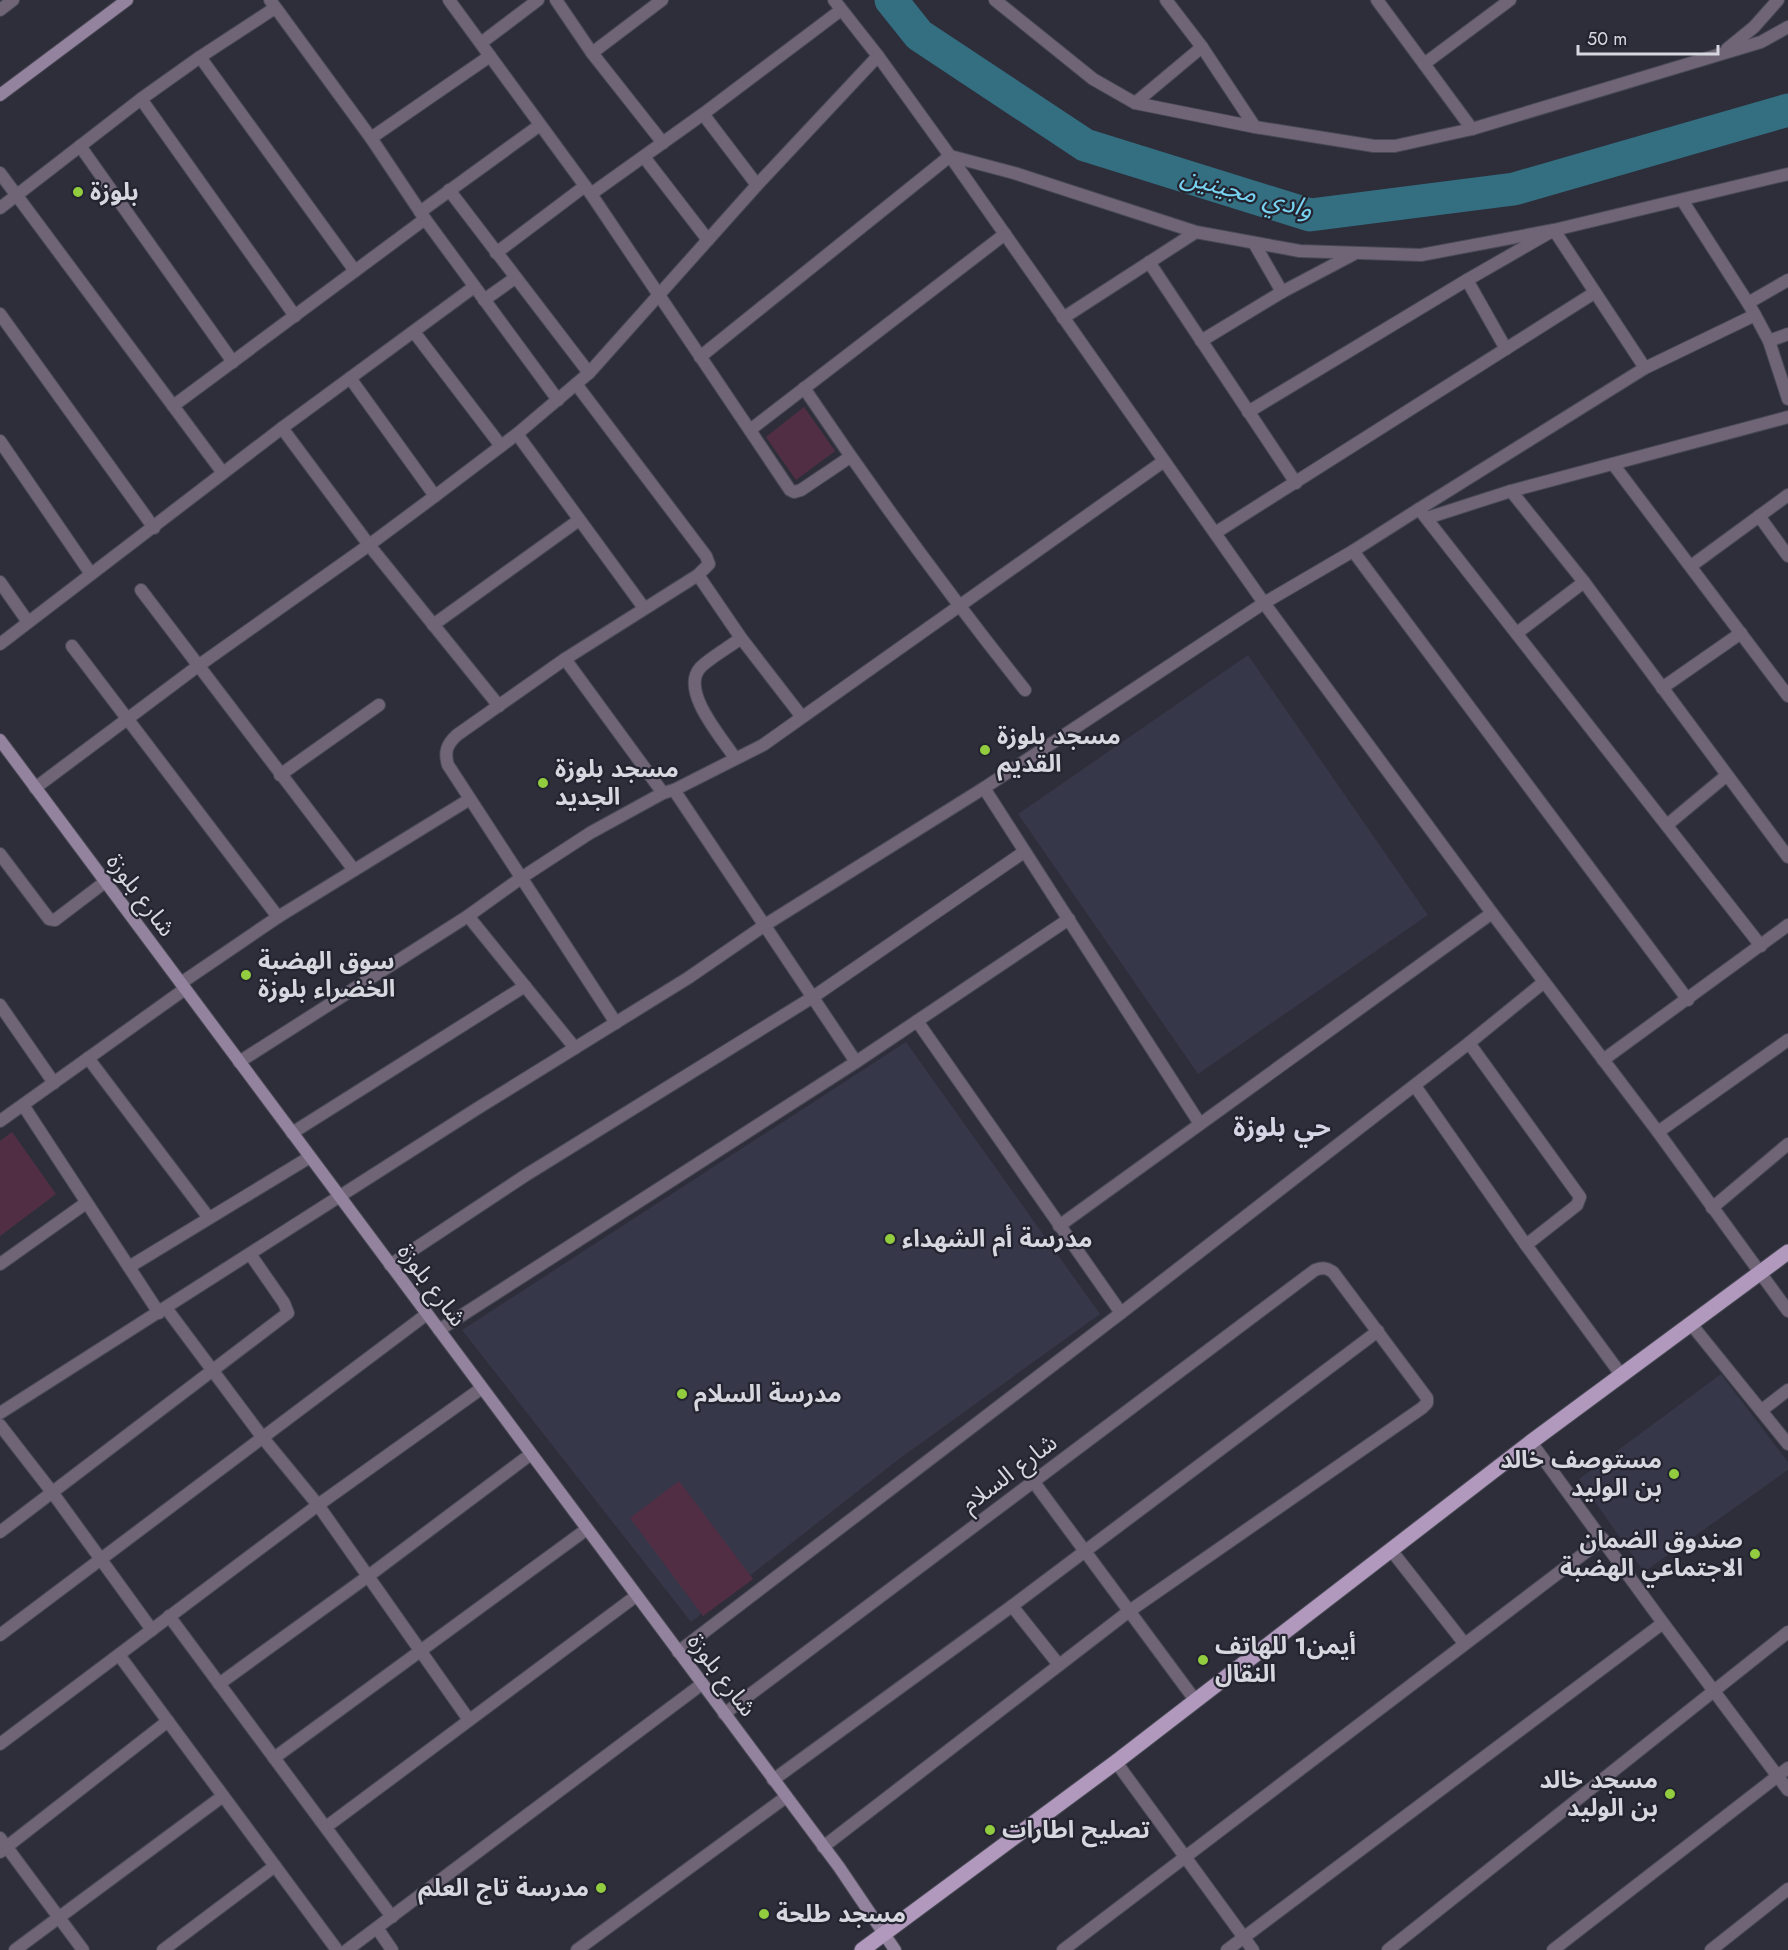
<svg xmlns="http://www.w3.org/2000/svg" width="1788" height="1950" font-family="Jost,'Noto Sans Arabic',sans-serif">
<style>
.built{fill:#363749}
.green{fill:#522e44}
.lines{fill:none;stroke-linecap:round;stroke-linejoin:round}
.river{stroke:#346e81;stroke-width:33}
.street-casing{stroke:#484954;stroke-width:14}
.secondary-casing{stroke:#484954;stroke-width:14}
.primary-casing{stroke:#484954;stroke-width:17}
.street{stroke:#706577;stroke-width:12}
.secondary{stroke:#94839e;stroke-width:12}
.primary{stroke:#b099bd;stroke-width:15}
.poi-dot{fill:#91cd3f;stroke:#242430;stroke-width:2}
.labels{text-anchor:middle;stroke-width:4.5;stroke-linejoin:round;paint-order:stroke}
.poi-label{font-size:24px;font-weight:bold;fill:#d6d7df;stroke:#242430;text-anchor:start}
.street-label{font-size:24px;fill:#d6d7df;stroke:#242430}
.water-label{font-size:26px;font-style:italic;fill:#77d3f0;stroke:#242430}
.neighbourhood-label{font-size:26px;font-weight:bold;fill:#d3d4e4;stroke:#242430}
</style>
<rect width="100%" height="100%" fill="#2d2e3a"/>
<g class="built">
<polygon points="1248,655 1428,915 1198,1074 1018,814"/>
<polygon points="906,1042 1100,1314 899,1459 691,1622 462,1330"/>
<polygon points="1721,1374 1788,1462 1788,1470 1644,1572 1579,1479"/>
</g>
<g class="green">
<polygon points="804,407 835,451 796,480 766,437"/>
<polygon points="12,1132 56,1194 0,1236 0,1141"/>
<polygon points="679,1481 753,1579 703,1616 630,1518"/>
</g>
<g class="lines">
<polyline class="river" points="891,0 919,35 1085,145 1310,215 1514,189 1788,110"/>
<g class="street-casing">
<g id="street">
<polyline points="270,0 371,138 425,219 558,400"/>
<polyline points="449,0 591,194 790,490 794,492 801,490 850,457"/>
<polyline points="556,0 592,53 663,143"/>
<polyline points="834,0 878,56 950,156 1264,603 1492,913 1658,1132 1788,1311"/>
<polyline points="995,0 1093,79 1135,103 1255,127 1374,146 1395,146 1472,129 1761,42 1788,27"/>
<polyline points="1166,0 1202,47 1255,127"/>
<polyline points="1377,0 1472,129"/>
<polyline points="0,10 13,0"/>
<polyline points="481,43 538,0"/>
<polyline points="1727,49 1754,27 1778,0"/>
<polyline points="592,53 662,0"/>
<polyline points="200,57 355,271"/>
<polyline points="1424,64 1510,0"/>
<polyline points="141,99 295,316"/>
<polyline points="1135,103 1202,47"/>
<polyline points="703,114 757,185"/>
<polyline points="371,138 490,56"/>
<polyline points="80,146 233,362"/>
<polyline points="950,156 1014,173 1196,232 1300,251 1421,255 1554,230 1788,174"/>
<polyline points="644,157 708,240"/>
<polyline points="0,173 223,473"/>
<polyline points="449,190 589,373"/>
<polyline points="591,194 703,114 841,10"/>
<polyline points="1682,200 1748,303"/>
<polyline points="0,208 141,99 200,57 275,8"/>
<polyline points="420,212 540,125"/>
<polyline points="1254,243 1282,292"/>
<polyline points="496,253 585,186"/>
<polyline points="1149,262 1296,483"/>
<polyline points="1467,280 1506,349"/>
<polyline points="484,300 515,278"/>
<polyline points="0,314 154,528"/>
<polyline points="1755,315 1769,341 1788,334"/>
<polyline points="1063,318 1196,232"/>
<polyline points="414,332 501,446"/>
<polyline points="1201,341 1282,292 1354,254"/>
<polyline points="1769,341 1788,399"/>
<polyline points="700,357 950,156"/>
<polyline points="350,378 435,496"/>
<path d="M576,384L706,556L709,564L698,575L565,659L457,735C447,744 444,752 448,765L616,1023"/>
<path d="M804,388C874,492 947,592 1025,690"/>
<polyline points="173,406 425,219"/>
<polyline points="1248,412 1467,280 1554,230 1645,368"/>
<polyline points="282,428 369,545 499,706"/>
<polyline points="750,430 1005,234"/>
<polyline points="517,434 644,608"/>
<polyline points="0,441 91,574"/>
<polyline points="1613,464 1788,696"/>
<polyline points="1511,491 1584,582 1788,857"/>
<polyline points="1759,516 1788,556"/>
<polyline points="1427,518 1511,491 1788,417"/>
<polyline points="1215,533 1594,293"/>
<polyline points="1353,551 1688,1000"/>
<polyline points="1691,566 1788,495"/>
<polyline points="698,575 741,638 802,717"/>
<polyline points="0,582 28,622"/>
<polyline points="141,590 354,870"/>
<polyline points="433,625 579,520"/>
<polyline points="1517,633 1584,582"/>
<polyline points="0,644 282,428 474,287"/>
<polyline points="72,646 278,917"/>
<polyline points="565,659 663,793 674,790 856,1062"/>
<polyline points="1662,688 1741,633"/>
<path d="M735,758C722,738 680,691 700,668C708,659 731,646 741,638"/>
<polyline points="280,775 379,705"/>
<polyline points="35,788 198,666 369,545 435,496 517,434 589,373 757,185 878,56"/>
<polyline points="984,788 1200,1124"/>
<polyline points="674,790 763,745 1164,461"/>
<polyline points="1667,825 1727,775"/>
<polyline points="0,854 49,919 55,920 105,882"/>
<polyline points="468,916 575,1048"/>
<polyline points="1761,946 1419,509 1645,368 1755,315 1748,303 1788,280"/>
<polyline points="181,983 278,917 470,799"/>
<polyline points="0,1005 54,1083"/>
<polyline points="917,1021 1121,1313"/>
<polyline points="1469,1043 1580,1197 1577,1205 1526,1245"/>
<polyline points="88,1058 209,1218"/>
<polyline points="1603,1060 1788,925"/>
<polyline points="239,1062 468,916 521,878 590,833 663,793"/>
<polyline points="1415,1086 1526,1245 1622,1376"/>
<polyline points="23,1105 159,1313"/>
<polyline points="0,1121 185,989"/>
<polyline points="1658,1132 1788,1040"/>
<polyline points="292,1133 525,986"/>
<polyline points="1712,1208 1788,1144"/>
<polyline points="1059,1226 1492,913"/>
<polyline points="0,1264 86,1203"/>
<polyline points="390,1265 526,1175 813,997 1024,852"/>
<polyline points="129,1267 310,1157"/>
<polyline points="166,1308 263,1438 318,1505 469,1720"/>
<polyline points="1691,1324 1788,1444"/>
<polyline points="439,1330 856,1062 1069,919"/>
<polyline points="1762,1410 1788,1390"/>
<polyline points="0,1413 478,1108 688,978 765,925 984,788 1264,603 1353,551 1419,509"/>
<polyline points="0,1425 52,1492 152,1630"/>
<polyline points="1531,1442 1663,1623 1788,1790"/>
<polyline points="1033,1481 1195,1700"/>
<polyline points="0,1532 288,1313 284,1303 250,1254"/>
<polyline points="1391,1550 1464,1643"/>
<polyline points="1012,1606 1059,1665"/>
<polyline points="169,1616 392,1917"/>
<polyline points="0,1635 427,1314"/>
<polyline points="678,1652 1121,1313 1469,1043 1544,982"/>
<polyline points="119,1655 337,1950"/>
<polyline points="219,1684 367,1577 531,1454"/>
<path d="M724,1714L1315,1270C1323,1267 1327,1268 1333,1272L1427,1398V1403L1422,1408L1128,1612L823,1847"/>
<polyline points="0,1744 318,1505 482,1388"/>
<polyline points="274,1758 587,1529"/>
<polyline points="1116,1762 1253,1950"/>
<polyline points="773,1780 1012,1606 1378,1331"/>
<polyline points="326,1827 636,1596"/>
<polyline points="0,1838 83,1950"/>
<polyline points="0,1852 168,1721"/>
<polyline points="377,1928 392,1950"/>
<polyline points="15,1950 223,1796"/>
<polyline points="163,1950 275,1866"/>
<polyline points="347,1950 702,1684"/>
<polyline points="577,1950 786,1797"/>
<polyline points="1063,1950 1603,1539"/>
<polyline points="1227,1950 1663,1623"/>
<polyline points="1388,1950 1788,1632"/>
<polyline points="1553,1950 1788,1768"/>
<polyline points="1711,1950 1788,1889"/>
</g>
</g>
<g class="secondary-casing">
<g id="secondary">
<polyline points="0,95 127,0"/>
<polyline points="0,740 839,1867 895,1950"/>
</g>
</g>
<g class="primary-casing">
<polyline id="primary" points="862,1950 1116,1762 1531,1442 1788,1252"/>
</g>
<use href="#street" class="street"/>
<use href="#secondary" class="secondary"/>
<use href="#primary" class="primary"/>
</g>
<g class="poi-dot">
<circle cx="78" cy="192" r="6"/>
<circle cx="985" cy="750" r="6"/>
<circle cx="543" cy="783" r="6"/>
<circle cx="246" cy="975" r="6"/>
<circle cx="890" cy="1239" r="6"/>
<circle cx="682" cy="1394" r="6"/>
<circle cx="1674" cy="1474" r="6"/>
<circle cx="1755" cy="1554" r="6"/>
<circle cx="1203" cy="1660" r="6"/>
<circle cx="1670" cy="1794" r="6"/>
<circle cx="990" cy="1830" r="6"/>
<circle cx="601" cy="1888" r="6"/>
<circle cx="764" cy="1914" r="6"/>
</g>
<g class="labels">
<g class="poi-label">
<text x="90" y="200">بلوزة</text>
<text x="997" y="744">مسجد بلوزة<tspan x="997" dy="28">القديم</tspan></text>
<text x="555" y="777">مسجد بلوزة<tspan x="555" dy="28">الجديد</tspan></text>
<text x="258" y="969">سوق الهضبة<tspan x="258" dy="28">الخضراء بلوزة</tspan></text>
<text x="902" y="1247">مدرسة أم الشهداء</text>
<text x="694" y="1402">مدرسة السلام</text>
<text x="1662" y="1468" text-anchor="end">مستوصف خالد<tspan x="1662" dy="28">بن الوليد</tspan></text>
<text x="1743" y="1548" text-anchor="end">صندوق الضمان<tspan x="1743" dy="28">الاجتماعي الهضبة</tspan></text>
<text x="1215" y="1654">أيمن1 للهاتف<tspan x="1215" dy="28">النقال</tspan></text>
<text x="1658" y="1788" text-anchor="end">مسجد خالد<tspan x="1658" dy="28">بن الوليد</tspan></text>
<text x="1002" y="1838">تصليح اطارات</text>
<text x="589" y="1896" text-anchor="end">مدرسة تاج العلم</text>
<text x="776" y="1922">مسجد طلحة</text>
</g>
<g class="street-label">
<text transform="translate(141 895) rotate(53)" y="8">شارع بلوزة</text>
<text transform="translate(432 1285) rotate(53)" y="8">شارع بلوزة</text>
<text transform="translate(1009 1473) rotate(-37)" y="8">شارع السلام</text>
<text transform="translate(722 1675) rotate(53)" y="8">شارع بلوزة</text>
</g>
<g class="water-label">
<text transform="translate(1247 192) rotate(15)" y="9">وادي مجينين</text>
</g>
<g class="neighbourhood-label">
<text x="1282" y="1136">حي بلوزة</text>
</g>
</g>
<path d="M1578 45v9h140v-9" fill="none" stroke="#d6d7df" stroke-width="3"/>
<text x="1587" y="45" font-size="18" fill="#d6d7df" stroke="#242430" stroke-width="4.5" paint-order="stroke">50 m</text>
</svg>
